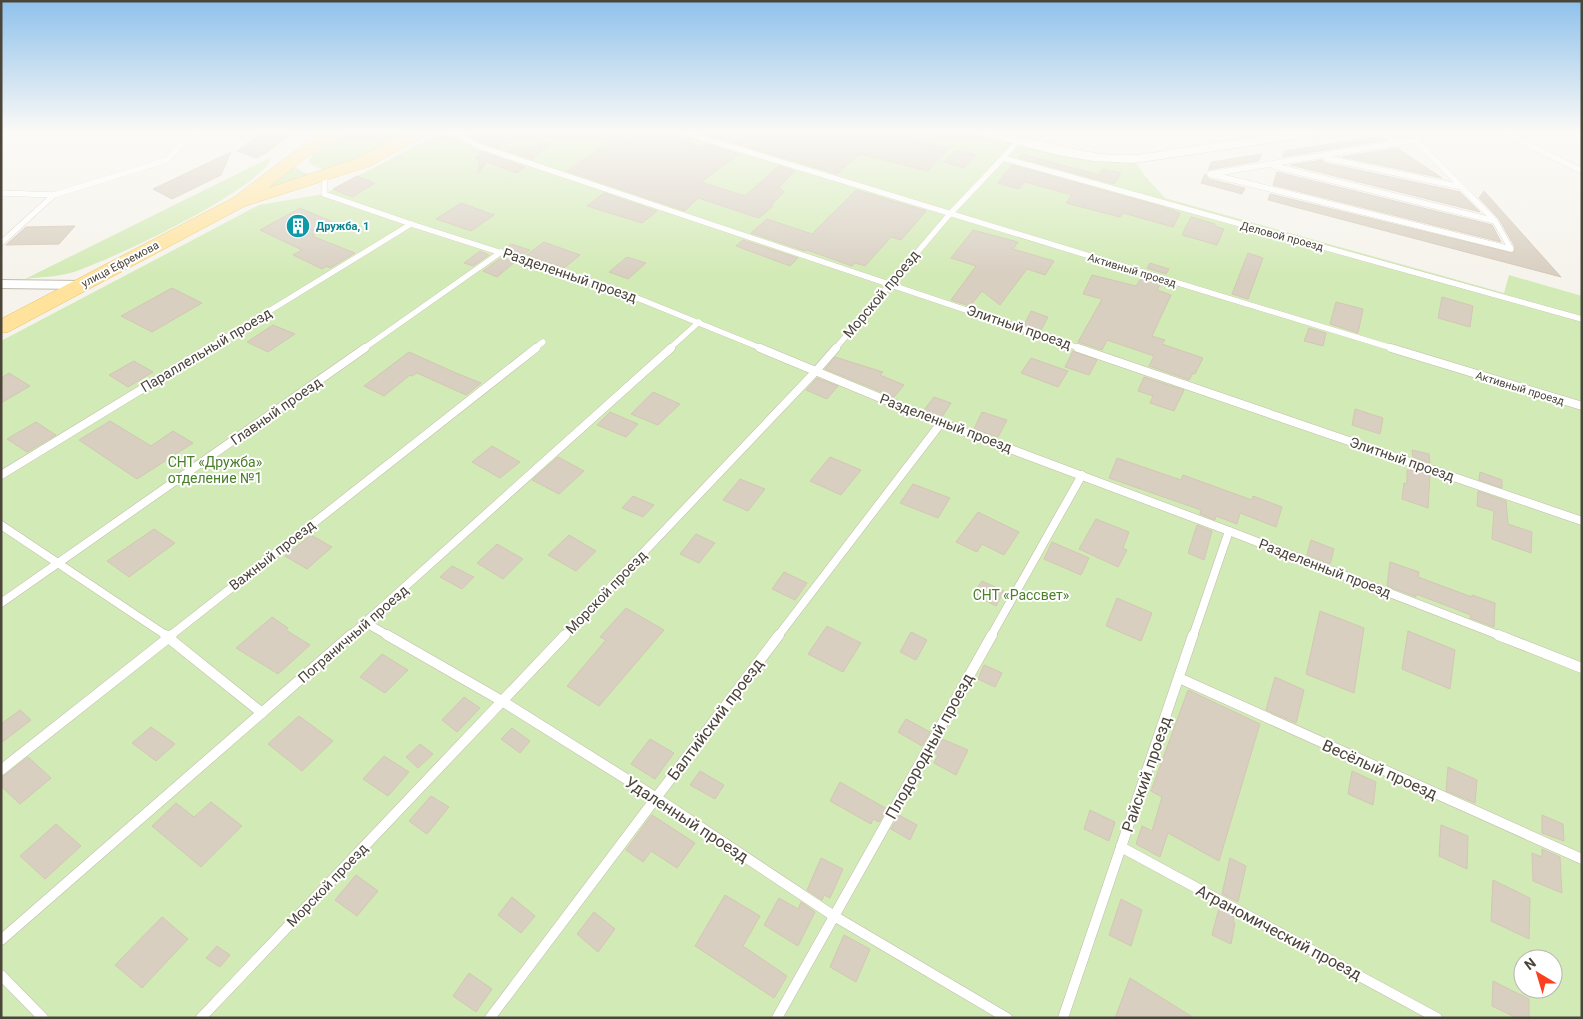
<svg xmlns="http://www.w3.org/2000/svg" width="1583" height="1019" font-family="Roboto,sans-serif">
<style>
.green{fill:#d2eab5;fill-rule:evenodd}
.building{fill:#d8cfc1;stroke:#d3c7b4}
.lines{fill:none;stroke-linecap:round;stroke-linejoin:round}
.service-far2-casing{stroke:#c2bbae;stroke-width:6}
.service-far1-casing{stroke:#c2bbae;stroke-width:9}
.service-casing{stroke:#c2bbae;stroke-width:11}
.minor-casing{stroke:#c2bbae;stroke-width:2}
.tertiary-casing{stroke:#c2bbae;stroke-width:1}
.primary-casing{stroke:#e6c16a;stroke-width:1}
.service-far2{stroke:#fff;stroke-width:5.5}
.service-far1{stroke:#fff;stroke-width:8}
.service{stroke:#fff;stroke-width:10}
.minor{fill:#fff;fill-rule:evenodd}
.tertiary{fill:#fff;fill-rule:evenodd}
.primary{fill:#ffe39c;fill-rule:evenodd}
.labels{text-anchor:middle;stroke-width:4;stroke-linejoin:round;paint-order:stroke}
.far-culture-label{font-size:11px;font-weight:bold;fill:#0d838f;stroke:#fff;text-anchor:start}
.far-street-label{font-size:11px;fill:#4b4439;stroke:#fff}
.street-label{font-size:14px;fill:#4b4439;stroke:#fff}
.park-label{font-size:14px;fill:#4a7f2a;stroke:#fff}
.near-street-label{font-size:16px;fill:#4b4439;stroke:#fff}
</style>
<rect width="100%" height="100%" fill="#f6f3ec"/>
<g class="green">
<path d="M348,132H405C386,143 344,171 322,169C319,168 315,166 311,164L309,160L314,153Z"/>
<path d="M457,132H983L1017,142L1134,159L1145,176L1165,198L1504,293L1509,275L1582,296V1018H1V341L259,205L324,194L434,136ZM1523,959H1553V989H1523Z"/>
<path d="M271,157C267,187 103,264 70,273C56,277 40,277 25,279Z"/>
<polygon points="294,165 302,172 314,175 265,191 273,181"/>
</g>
<g class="building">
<polygon points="263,132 294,132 266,153 256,158 237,151"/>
<polygon points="651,132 701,146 705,144 739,154 701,182 745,196 779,166 795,171 779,187 784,192 771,205 773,206 759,218 698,198 685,211 567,171 616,137 635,142"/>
<polygon points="722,132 885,132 948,148 928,171 860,154 837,174 715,137"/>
<polygon points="1380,136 1386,140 1282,157 1285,151"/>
<polygon points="505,139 498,148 480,142 480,140"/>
<polygon points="551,142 532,159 507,151"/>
<polygon points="1397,148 1442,178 1342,157"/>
<polygon points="956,150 976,155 964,168 944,162"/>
<polygon points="480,151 525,167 517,173 487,162 478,173 479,159 474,158 479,157"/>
<polygon points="231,152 221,175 172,199 153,189"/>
<polygon points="1022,154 1099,175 1103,169 1121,173 1114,184 1019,158"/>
<polygon points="1262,154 1258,161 1208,170 1212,162"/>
<polygon points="1322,160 1325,163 1460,192 1480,212 1291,165"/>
<polygon points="1012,165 1163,207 1180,213 1173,227 1123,213 1120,217 1066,203 1072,195 1025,182 1019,189 998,183"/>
<polygon points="1277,172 1492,225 1501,242 1273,185"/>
<polygon points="1205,174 1209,179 1245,188 1242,194 1201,183"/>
<polygon points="357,176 375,183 352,197 333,189"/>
<polygon points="856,190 926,211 901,240 891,237 865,266 855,263 852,266 807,250 805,251 751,233 767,219 812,234"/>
<polygon points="1484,191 1561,277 1268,200 1270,194 1513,253 1515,247 1499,219 1479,198"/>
<polygon points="604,193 657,211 642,223 587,206"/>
<polygon points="461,203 494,215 471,231 436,219"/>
<polygon points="300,208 335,223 312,236 355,253 330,268 327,266 322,269 293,255 302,250 260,230"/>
<polygon points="1191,217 1215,224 1214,226 1224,229 1217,245 1182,235"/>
<polygon points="75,226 59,244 6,245 26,227"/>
<polygon points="973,230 1018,242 1013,249 1054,261 1045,275 1027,269 1000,305 982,291 970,306 951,300 976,266 951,258"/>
<polygon points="743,240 798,258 790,266 736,246"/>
<polygon points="544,242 580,255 564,268 527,255"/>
<polygon points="511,244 530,250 524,255 505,249"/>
<polygon points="480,251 489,255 473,266 464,263"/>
<polygon points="1248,253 1263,258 1248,299 1232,294"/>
<polygon points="627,257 646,263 628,279 609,272"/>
<polygon points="501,258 515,262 497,277 483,271"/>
<polygon points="1150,263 1169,269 1166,274 1147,268"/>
<polygon points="1092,275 1136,286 1142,277 1161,283 1157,290 1171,295 1152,336 1165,340 1162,344 1203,358 1195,374 1193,373 1189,380 1149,366 1154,356 1107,340 1102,350 1078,342 1102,299 1083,294"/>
<polygon points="172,288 202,303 152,332 121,316"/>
<polygon points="1442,297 1473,306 1470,327 1438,318"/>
<polygon points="1336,302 1363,309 1358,333 1330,324"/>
<polygon points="1031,311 1048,317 1041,330 1024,325"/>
<polygon points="273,325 295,334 268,352 247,342"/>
<polygon points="1309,328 1326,333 1323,346 1304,341"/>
<polygon points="1073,351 1097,360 1089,375 1065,367"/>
<polygon points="409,352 456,373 481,383 466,395 417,373 412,376 410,375 384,396 364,386"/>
<polygon points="835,357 883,372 880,375 904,385 894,397 825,369"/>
<polygon points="1031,358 1068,371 1058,387 1021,373"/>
<polygon points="134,361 153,372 128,387 109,375"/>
<polygon points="9,373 30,386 1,403 1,378"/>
<polygon points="1144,377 1184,390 1174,411 1150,403 1153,396 1138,391"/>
<polygon points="817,378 838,386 827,399 806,390"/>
<polygon points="653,392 680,404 658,425 631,414"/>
<polygon points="934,397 951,403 942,417 924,410"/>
<polygon points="1355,409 1383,418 1380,434 1352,425"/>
<polygon points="610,412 638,424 626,437 597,425"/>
<polygon points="982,412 1007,420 998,437 974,429"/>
<polygon points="110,421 151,446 173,431 193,443 137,479 79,440"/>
<polygon points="36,422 56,435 27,452 7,439"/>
<polygon points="492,446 520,462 500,478 472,462"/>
<polygon points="1412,450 1429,454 1430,463 1413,457"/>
<polygon points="558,457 584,471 559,494 532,480"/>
<polygon points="830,457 861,470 841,495 810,481"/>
<polygon points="1117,458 1181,480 1183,475 1252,500 1253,496 1282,507 1276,527 1240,513 1237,524 1216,516 1215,520 1200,514 1201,510 1109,478"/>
<polygon points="1413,469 1430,475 1428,508 1402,499 1404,483 1407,484 1407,470 1414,471"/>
<polygon points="1480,472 1502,480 1502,488 1479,480"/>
<polygon points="740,479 765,489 748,511 723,500"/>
<polygon points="913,484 950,498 938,518 900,503"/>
<polygon points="1478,491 1506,501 1508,524 1532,532 1531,553 1492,539 1494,511 1477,506"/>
<polygon points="633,496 654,505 643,517 622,508"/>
<polygon points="978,512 1019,532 1004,555 982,544 977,552 956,542"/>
<polygon points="1096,519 1129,532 1123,548 1127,550 1118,567 1079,549"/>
<polygon points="1197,525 1212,531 1204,560 1188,553"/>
<polygon points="154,529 175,543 129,577 107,561"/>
<polygon points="696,534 715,543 699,563 680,554"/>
<polygon points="311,535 332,547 307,569 285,556"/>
<polygon points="569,535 596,551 576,571 548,555"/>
<polygon points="1311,540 1334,549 1330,564 1307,555"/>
<polygon points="1052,542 1089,558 1081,575 1044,559"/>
<polygon points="497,544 523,559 503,579 477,563"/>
<polygon points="1390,562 1419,572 1418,577 1472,597 1472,595 1495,603 1494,627 1470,618 1471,615 1416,594 1416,597 1387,586"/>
<polygon points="452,566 474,577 462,589 440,577"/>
<polygon points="784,572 807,583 795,600 772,589"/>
<polygon points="982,581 1004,591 996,606 973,594"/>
<polygon points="1117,598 1152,613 1141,641 1106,626"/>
<polygon points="626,608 664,630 599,706 567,686 606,640 600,637"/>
<polygon points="1320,611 1364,628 1354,693 1306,674"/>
<polygon points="272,617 288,628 286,630 310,645 278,674 236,648"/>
<polygon points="827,626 861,643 843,672 808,654"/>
<polygon points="1408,631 1455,650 1450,689 1402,669"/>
<polygon points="911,632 927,640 916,660 900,652"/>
<polygon points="382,654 408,670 385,693 360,677"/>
<polygon points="984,665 1002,673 995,687 978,679"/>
<polygon points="1275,677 1304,690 1296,723 1266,710"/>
<polygon points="1188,690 1260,724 1219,861 1168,833 1160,857 1136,844 1142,826 1152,831 1162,797 1151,791"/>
<polygon points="464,697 480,708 457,732 442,720"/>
<polygon points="20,710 31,720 1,743 1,724"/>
<polygon points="299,716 333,741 302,771 268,744"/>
<polygon points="906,719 930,732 922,746 898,732"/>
<polygon points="151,727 175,744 156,761 132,743"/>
<polygon points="512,728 530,741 520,753 501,739"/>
<polygon points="650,739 674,753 655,779 631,764"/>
<polygon points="942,739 968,750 956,775 934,763 938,755 934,752"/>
<polygon points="420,744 433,754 418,768 406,757"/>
<polygon points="384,756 409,772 388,796 363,779"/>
<polygon points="28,757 51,778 20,804 1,786 1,778"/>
<polygon points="1448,767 1477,780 1475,803 1446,791"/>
<polygon points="700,771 724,785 715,799 690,785"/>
<polygon points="1352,771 1376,782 1373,805 1348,794"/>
<polygon points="840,782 887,809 879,822 873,819 871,824 830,801"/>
<polygon points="431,796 449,807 427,834 409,821"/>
<polygon points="211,802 242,826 201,867 152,826 176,803 194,817"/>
<polygon points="1090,810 1115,822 1109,841 1084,829"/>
<polygon points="652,815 695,843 677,868 651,851 643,862 626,850"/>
<polygon points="899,815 917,825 910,840 891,829"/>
<polygon points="1542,815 1563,824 1564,841 1542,833"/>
<polygon points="56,824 81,846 45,879 20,856"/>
<polygon points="1441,825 1468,836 1467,869 1439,856"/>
<polygon points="1542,849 1560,857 1562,893 1533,881 1532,853 1542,857"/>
<polygon points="821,858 843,869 830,898 824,895 822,900 807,890"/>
<polygon points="1230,858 1246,866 1238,902 1222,894"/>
<polygon points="356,875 378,891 357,916 335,900"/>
<polygon points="1493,880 1530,898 1529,939 1491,921"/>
<polygon points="725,895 760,916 743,946 787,976 774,998 695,946"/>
<polygon points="512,897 535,916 521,933 498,915"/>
<polygon points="779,898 798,909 801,902 815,912 798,946 764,925"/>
<polygon points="1121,899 1142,910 1131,946 1109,935"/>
<polygon points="1219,908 1234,916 1233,922 1235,923 1231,944 1212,935"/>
<polygon points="594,912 615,929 598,952 577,934"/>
<polygon points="162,917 188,939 142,988 115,965"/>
<polygon points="844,935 870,949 856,982 830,967"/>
<polygon points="217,946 230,955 220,967 206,958"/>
<polygon points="469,973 492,989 476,1012 453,996"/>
<polygon points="1130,978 1194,1018 1115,1018"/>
<polygon points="1493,981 1529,999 1529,1018 1517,1018 1492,1006"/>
</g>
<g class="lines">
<g class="service-far2-casing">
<g id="service-far2">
<polyline points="683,132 1395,349"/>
<polyline points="1408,132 1495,221 1511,249 1210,174 1414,140"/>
<polyline points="1503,132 1582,171"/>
<polyline points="457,134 478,146 1082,349"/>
<polyline points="1017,142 1003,158 1582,319"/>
<polyline points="1326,158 1461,187"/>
<polyline points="1274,166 1495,221"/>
<polyline points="325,176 324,194 411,224 615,289 763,349"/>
<polyline points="1,193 54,195 167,160 194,132"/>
<polyline points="1,243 54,195"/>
<polyline points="207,349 411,224"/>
<polyline points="363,349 501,252"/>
<polyline points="534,349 543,342"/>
<polyline points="669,349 699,322"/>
<polyline points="835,349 949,215 1003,158"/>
</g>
</g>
<g class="service-far1-casing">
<g id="service-far1">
<polyline points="760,348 941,423 1229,531 1501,636"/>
<polyline points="1078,348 1582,521"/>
<polyline points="1391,348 1582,406"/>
<polyline points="1,475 209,348"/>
<polyline points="1,525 167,636"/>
<polyline points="1,603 365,348"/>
<polyline points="366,623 389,636"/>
<polyline points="170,636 536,348"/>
<polyline points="350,636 671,348"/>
<polyline points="564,636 816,371 836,348"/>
<polyline points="778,636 941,423"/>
<polyline points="991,636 1082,475"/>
<polyline points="1193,636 1229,531"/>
</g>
</g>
<g class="service-casing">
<g id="service">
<polyline points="165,635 262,713"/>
<polyline points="387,635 502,701 655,797 834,916 1007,1018"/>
<polyline points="1498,635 1582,668"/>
<polyline points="1179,678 1582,859"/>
<polyline points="1,770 172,635"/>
<polyline points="1121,847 1437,1018"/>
<polyline points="1,940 351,635"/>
<polyline points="1,975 43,1018"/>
<polyline points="201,1018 565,635"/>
<polyline points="490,1018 779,635"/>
<polyline points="777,1018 992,635"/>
<polyline points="1063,1018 1193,635"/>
</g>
</g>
<g class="minor-casing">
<polygon id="minor" points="1,280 81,281 87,285 81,289 1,288"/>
</g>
<g class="tertiary-casing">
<g id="tertiary">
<path d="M441,132H469C463,138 447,138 441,132Z"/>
<path d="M977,132C1030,132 1079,158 1134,155C1150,154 1167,150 1183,148C1229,141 1275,132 1322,132L1316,136L1134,163L1094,161L1058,155L979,135Z"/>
</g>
</g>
<g class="primary-casing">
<polygon id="primary" points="324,132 344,132 304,159 268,188 358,158 407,132 428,132 426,135 370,166 245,206 8,332 1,333 1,319 233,198 292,153"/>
</g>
<use href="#service-far2" class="service-far2"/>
<use href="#service-far1" class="service-far1"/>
<use href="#service" class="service"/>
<use href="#minor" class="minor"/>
<use href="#tertiary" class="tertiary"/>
<use href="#primary" class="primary"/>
</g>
<linearGradient id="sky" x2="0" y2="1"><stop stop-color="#8fc1ec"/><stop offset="0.48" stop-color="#fbfaf6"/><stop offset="1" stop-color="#fbfaf6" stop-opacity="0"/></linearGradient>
<rect width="1583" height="275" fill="url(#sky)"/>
<defs>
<g id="building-disc" transform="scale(1.25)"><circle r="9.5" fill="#0f9aa8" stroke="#fff"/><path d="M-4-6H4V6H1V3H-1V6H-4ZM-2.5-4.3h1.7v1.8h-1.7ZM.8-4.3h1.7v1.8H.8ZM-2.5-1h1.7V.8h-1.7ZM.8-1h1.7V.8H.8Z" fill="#fff"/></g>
</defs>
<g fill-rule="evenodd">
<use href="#building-disc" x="298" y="226"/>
</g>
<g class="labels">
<g class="far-culture-label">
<text x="316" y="230">Дружба, 1</text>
</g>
<g class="far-street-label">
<text transform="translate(1282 236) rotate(15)" y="4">Деловой проезд</text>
<text transform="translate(120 264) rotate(-28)" y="4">улица Ефремова</text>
<text transform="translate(1132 270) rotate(17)" y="4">Активный проезд</text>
<text transform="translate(1520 388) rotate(17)" y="4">Активный проезд</text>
</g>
<g class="street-label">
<text transform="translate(570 275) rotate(19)" y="5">Разделенный проезд</text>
<text transform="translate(881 294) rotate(-50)" y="5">Морской проезд</text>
<text transform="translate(1019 327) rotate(19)" y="5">Элитный проезд</text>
<text transform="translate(206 350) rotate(-31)" y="5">Параллельный проезд</text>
<text transform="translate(276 411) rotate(-35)" y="5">Главный проезд</text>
<text transform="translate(946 423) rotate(21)" y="5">Разделенный проезд</text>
<text transform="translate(1402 459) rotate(19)" y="5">Элитный проезд</text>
<text transform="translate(272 555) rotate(-38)" y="5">Важный проезд</text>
<text transform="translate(1325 568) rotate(21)" y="5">Разделенный проезд</text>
<text transform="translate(606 592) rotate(-46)" y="5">Морской проезд</text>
<text transform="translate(353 634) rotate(-41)" y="5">Пограничный проезд</text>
<text transform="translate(327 885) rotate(-46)" y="5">Морской проезд</text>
</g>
<g class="park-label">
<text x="215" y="467">СНТ «Дружба»<tspan x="215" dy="16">отделение №1</tspan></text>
<text x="1021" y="600">СНТ «Рассвет»</text>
</g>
<g class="near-street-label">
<text transform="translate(715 719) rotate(-53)" y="6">Балтийский проезд</text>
<text transform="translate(929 746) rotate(-61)" y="6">Плодородный проезд</text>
<text transform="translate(1380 769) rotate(24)" y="6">Весёлый проезд</text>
<text transform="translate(1146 774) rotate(-71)" y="6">Райский проезд</text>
<text transform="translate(687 819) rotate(33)" y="6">Удаленный проезд</text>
<text transform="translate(1279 932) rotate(28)" y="6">Аграномический проезд</text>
</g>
</g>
<rect width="1583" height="1019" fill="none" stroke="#4b4439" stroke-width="5"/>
<g transform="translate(1538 974) rotate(322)"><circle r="24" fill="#ffffff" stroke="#b7b4b0"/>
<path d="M0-4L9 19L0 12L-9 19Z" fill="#fc3f1d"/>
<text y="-8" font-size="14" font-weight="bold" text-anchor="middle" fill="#4b4439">N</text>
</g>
</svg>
